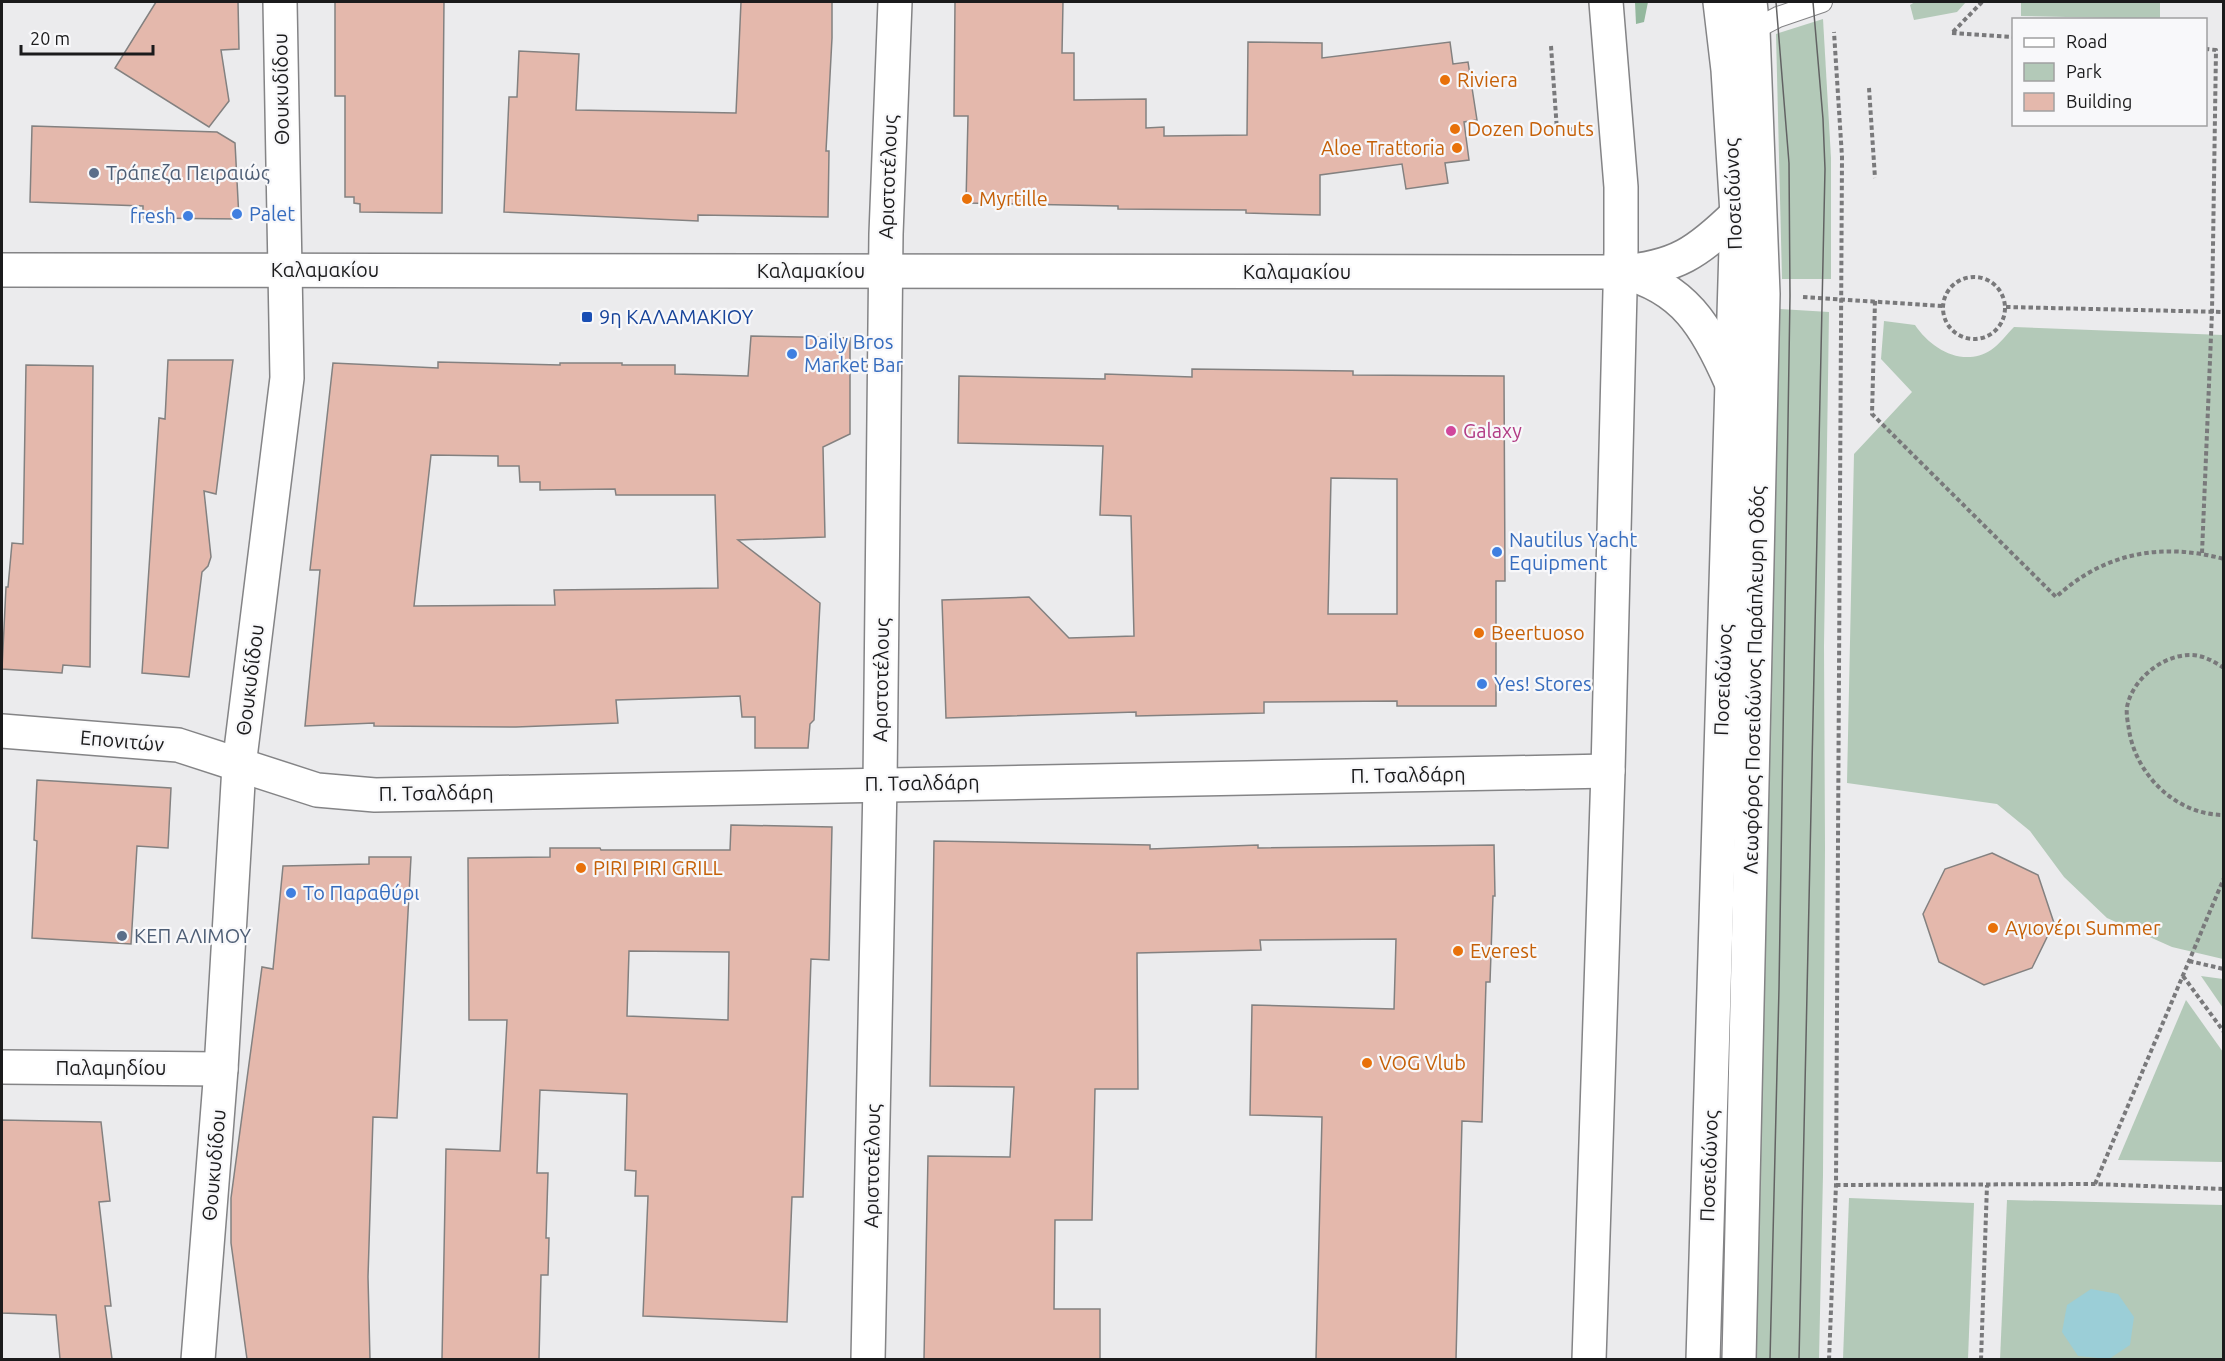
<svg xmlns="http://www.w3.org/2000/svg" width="2225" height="1361" font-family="Ubuntu,sans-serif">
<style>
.green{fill:#b3c9b8}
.forest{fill:#93b79d}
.water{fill:#9bced7}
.building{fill:#e4b8ac;stroke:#838180;stroke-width:1.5;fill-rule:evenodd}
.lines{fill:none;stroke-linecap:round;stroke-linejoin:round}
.lane-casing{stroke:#848486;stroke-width:22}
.street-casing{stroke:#848486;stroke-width:36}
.secondary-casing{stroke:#848486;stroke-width:36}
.highway-casing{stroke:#848486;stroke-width:36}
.path{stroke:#79797b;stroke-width:4;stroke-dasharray:4.5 3;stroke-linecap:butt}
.lane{stroke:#fff;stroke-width:20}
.street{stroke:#fff;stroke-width:33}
.secondary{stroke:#fff;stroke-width:33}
.highway{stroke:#fff;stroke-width:33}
.tram{stroke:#626263;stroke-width:1.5}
.food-dot{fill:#e8710a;stroke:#f8f8fa;stroke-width:2}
.service-dot{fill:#5c6f8a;stroke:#f8f8fa;stroke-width:2}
.shop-dot{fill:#3f7fe0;stroke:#f8f8fa;stroke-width:2}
.transit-dot{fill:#1a4fb4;stroke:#f8f8fa;stroke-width:2}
.hotel-dot{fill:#d1479c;stroke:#f8f8fa;stroke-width:2}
.labels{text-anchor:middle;stroke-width:4.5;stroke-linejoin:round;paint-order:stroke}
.food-label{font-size:20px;fill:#c56008;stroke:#f8f8fa;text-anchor:start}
.street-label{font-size:20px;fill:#1b1b1c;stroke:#f8f8fa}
.service-label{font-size:20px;fill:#4e5e75;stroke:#f8f8fa;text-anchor:start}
.shop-label{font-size:20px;fill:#366cbe;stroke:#f8f8fa;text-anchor:start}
.transit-label{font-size:20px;fill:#164399;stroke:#f8f8fa;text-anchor:start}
.hotel-label{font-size:20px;fill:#b23c85;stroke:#f8f8fa;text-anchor:start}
</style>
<rect width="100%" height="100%" fill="#ebebed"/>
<g class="green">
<polygon points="1915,2 1966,2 1957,12 1914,20 1910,5"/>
<polygon points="2021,2 2160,2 2160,19 2021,16"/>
<polygon points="1823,19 1831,158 1831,279 1782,279 1776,34"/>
<polygon points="1780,309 1829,312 1824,646 1825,848 1823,1175 1819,1359 1751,1360"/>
<path d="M1884,321L1915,325C1931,349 1963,368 1991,350C1999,345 2007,334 2014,327L2223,335V959L2172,947L2107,918L2064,877L2030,831L1997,804L1847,783L1854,454L1912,392L1881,359Z"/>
<polygon points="2201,976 2223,979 2223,1008"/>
<polygon points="2186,1000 2223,1052 2223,1162 2118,1160"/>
<polygon points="1849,1198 1974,1203 1968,1359 1843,1359"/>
<polygon points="2007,1200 2223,1205 2223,1359 2000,1360"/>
</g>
<polygon class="forest" points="1635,2 1648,2 1644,22 1636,24"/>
<polygon class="water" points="2091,1289 2118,1294 2134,1317 2130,1345 2109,1359 2078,1356 2062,1332 2067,1305"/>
<g class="building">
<polygon points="156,2 238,2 239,49 221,50 229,101 209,127 115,68"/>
<polygon points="335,2 444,2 442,213 360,212 360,204 354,203 354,197 345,197 345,96 335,96"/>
<polygon points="741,2 832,2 832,38 826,151 829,151 828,217 698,215 698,221 504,212 509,97 517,97 519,51 579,54 576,110 736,113"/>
<polygon points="955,2 1063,2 1062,53 1074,53 1074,100 1146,99 1146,128 1164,127 1164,136 1247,135 1248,42 1322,43 1322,58 1450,42 1453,64 1468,62 1477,120 1464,122 1469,160 1445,163 1448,183 1406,189 1402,164 1320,175 1320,215 1246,213 1246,210 1118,209 1118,206 966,203 968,116 954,116"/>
<polygon points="32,126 217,132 235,143 239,219 143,218 143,206 30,202"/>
<path d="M751,336L850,338V434L823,447L825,537L738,540L820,603L814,720L810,724L808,748H755V717H742L740,696L616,700L618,723L516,727L374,726V723L305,726L320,570H310L333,363L438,368V362L560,365V363H622V365H675V374L748,376ZM431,455L498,456V466H519L520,482H540V490L615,489L616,495H715L718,588L554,590L555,605L414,606Z"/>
<polygon points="168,360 233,360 216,494 204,491 211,557 208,566 202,572 189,677 142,673 159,418 165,419"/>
<polygon points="26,365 93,366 90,667 63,665 62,673 2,669 6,587 8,587 12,543 23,544"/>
<path d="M1192,369L1353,371V375L1504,376L1505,581H1496V706H1397V701L1264,702V713L1136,716V712L946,718L942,600L1029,597L1069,638L1134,636L1131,516L1100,515L1103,446L958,443L959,376L1105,379V374L1192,377ZM1331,478L1397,479V614H1328Z"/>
<polygon points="37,780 171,788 168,848 137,846 131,944 32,938 37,841 34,840"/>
<path d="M731,825L832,827L829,960L811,959L803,1197H792L787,1322L643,1316L648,1196H635L636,1171L625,1170L627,1094L540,1090L537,1173H548L546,1238H549L548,1275H541L539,1359H442L446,1149L500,1151L507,1020H469L468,858L550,857V848H600L601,850H730ZM629,951L729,952L728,1020L627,1016Z"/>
<polygon points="934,841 1150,845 1150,849 1258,845 1258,848 1494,845 1495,896 1493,896 1490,982 1486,982 1482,1122 1462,1121 1456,1359 1316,1359 1322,1117 1250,1115 1252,1005 1394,1009 1396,939 1260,940 1261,950 1137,953 1138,1089 1095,1089 1092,1220 1055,1220 1054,1309 1100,1309 1100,1359 924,1359 928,1156 1010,1157 1014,1087 930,1086"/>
<polygon points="1992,853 2038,875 2054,923 2032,968 1984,985 1939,962 1923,914 1945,869"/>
<polygon points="369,857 411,857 397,1118 373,1117 368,1277 370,1359 247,1359 231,1243 231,1198 262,967 273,969 283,866 369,864"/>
<polygon points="2,1120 101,1122 110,1201 99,1202 111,1306 105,1306 112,1359 60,1359 56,1315 2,1313"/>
</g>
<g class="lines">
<g class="lane-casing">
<polyline id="lane" points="1753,30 1778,17 1822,2"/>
</g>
<g class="street-casing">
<g id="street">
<polyline points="2,731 178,745 317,790 375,795 1608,771"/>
<polyline points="2,1067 221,1069"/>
<polyline points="198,1360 221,1069 239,766 287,378 280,2"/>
<polyline points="868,1360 880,784 886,234 895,2"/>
<polyline points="1739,1360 1763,294 1753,30 1750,2"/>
</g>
</g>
<g class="secondary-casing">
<g id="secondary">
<path d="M2,270L1620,272C1676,268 1698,252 1737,214"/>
<path d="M1622,272C1684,287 1707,327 1731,382"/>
</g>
</g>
<g class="highway-casing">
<g id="highway">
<polyline points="1589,1360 1608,771 1621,251 1621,187 1606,2"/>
<polyline points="1703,1360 1737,214 1728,70 1720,2"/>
</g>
</g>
<g class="path">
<polyline points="1953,32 1982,2"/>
<polyline points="1952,33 2014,37"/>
<polyline points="1551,46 1557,130 1576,129"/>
<polyline points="1869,88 1875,178"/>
<circle cx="1974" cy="308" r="31"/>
<polyline points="1803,297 1942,306"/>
<path d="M1875,301L1872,414L2056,597C2104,553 2161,542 2224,559"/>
<polyline points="2006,307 2224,312"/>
<polyline points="2202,553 2212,312 2216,50 2206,49"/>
<path d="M2224,668C2213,661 2203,655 2190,655C2162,655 2132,680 2127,707C2126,715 2128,723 2129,730C2136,775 2176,815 2224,815"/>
<polyline points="2189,961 2224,969"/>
<polyline points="2183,976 2224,1032"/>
<polyline points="2095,1184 2224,878"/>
<polyline points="1836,1185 2095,1184 2224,1189"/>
<polyline points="1829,1360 1836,1185 1842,157 1834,32"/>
<polyline points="1981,1360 1987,1185"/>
</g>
<use href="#lane" class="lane"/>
<use href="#street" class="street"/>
<use href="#secondary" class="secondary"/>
<use href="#highway" class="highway"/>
<g class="tram">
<polyline points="1770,1360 1779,988 1790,296 1789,163 1776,2"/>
<polyline points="1799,1360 1825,169 1823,119 1813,2"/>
</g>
</g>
<g class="food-dot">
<circle cx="1445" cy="80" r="6"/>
<circle cx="1455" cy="129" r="6"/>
<circle cx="1457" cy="148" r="6"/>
<circle cx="967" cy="199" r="6"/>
<circle cx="1479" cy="633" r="6"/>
<circle cx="581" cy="868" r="6"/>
<circle cx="1993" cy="928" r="6"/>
<circle cx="1458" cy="951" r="6"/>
<circle cx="1367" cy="1063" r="6"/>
</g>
<g class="service-dot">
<circle cx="94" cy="173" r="6"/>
<circle cx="122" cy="936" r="6"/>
</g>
<g class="shop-dot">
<circle cx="237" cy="214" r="6"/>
<circle cx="188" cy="216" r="6"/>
<circle cx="792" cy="354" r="6"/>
<circle cx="1497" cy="552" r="6"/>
<circle cx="1482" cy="684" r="6"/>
<circle cx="291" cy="893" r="6"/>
</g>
<rect class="transit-dot" x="581" y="311" width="12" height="12" rx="3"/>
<circle class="hotel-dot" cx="1451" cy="431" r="6"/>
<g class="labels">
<g class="food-label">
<text x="1457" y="87">Riviera</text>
<text x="1467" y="136">Dozen Donuts</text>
<text x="1445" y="155" text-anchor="end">Aloe Trattoria</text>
<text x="979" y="206">Myrtille</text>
<text x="1491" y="640">Beertuoso</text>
<text x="593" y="875">PIRI PIRI GRILL</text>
<text x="2005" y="935">Αγιονέρι Summer</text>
<text x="1470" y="958">Everest</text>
<text x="1379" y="1070">VOG Vlub</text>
</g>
<g class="street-label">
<text transform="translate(281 89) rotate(-91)" y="7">Θουκυδίδου</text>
<text transform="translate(888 177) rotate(-88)" y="7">Αριστοτέλους</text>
<text transform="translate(1733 194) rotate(-92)" y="7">Ποσειδώνος</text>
<text x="325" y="277">Καλαμακίου</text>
<text x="811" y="278">Καλαμακίου</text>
<text x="1297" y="279">Καλαμακίου</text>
<text transform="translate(250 680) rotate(-83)" y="7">Θουκυδίδου</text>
<text transform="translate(881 680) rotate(-89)" y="7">Αριστοτέλους</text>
<text transform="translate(1723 680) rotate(-88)" y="7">Ποσειδώνος</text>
<text transform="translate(1754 680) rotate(-89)" y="7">Λεωφόρος Ποσειδώνος Παράπλευρη Οδός</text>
<text transform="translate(122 741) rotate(5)" y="7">Επονιτών</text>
<text transform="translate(1408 775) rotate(-1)" y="7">Π. Τσαλδάρη</text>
<text transform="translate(922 783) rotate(-1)" y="7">Π. Τσαλδάρη</text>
<text transform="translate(436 793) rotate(-1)" y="7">Π. Τσαλδάρη</text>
<text x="111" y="1075">Παλαμηδίου</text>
<text transform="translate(214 1165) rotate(-85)" y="7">Θουκυδίδου</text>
<text transform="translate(872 1166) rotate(-89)" y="7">Αριστοτέλους</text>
<text transform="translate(1709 1166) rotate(-88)" y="7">Ποσειδώνος</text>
</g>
<g class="service-label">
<text x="106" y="180">Τράπεζα Πειραιώς</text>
<text x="134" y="943">ΚΕΠ ΑΛΙΜΟΥ</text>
</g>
<g class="shop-label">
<text x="249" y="221">Palet</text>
<text x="176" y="223" text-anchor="end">fresh</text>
<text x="804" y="349">Daily Bros<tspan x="804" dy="23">Market Bar</tspan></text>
<text x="1509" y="547">Nautilus Yacht<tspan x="1509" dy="23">Equipment</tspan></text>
<text x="1494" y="691">Yes! Stores</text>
<text x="303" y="900">Το Παραθύρι</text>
</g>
<g class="transit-label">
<text x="599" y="324">9η ΚΑΛΑΜΑΚΙΟΥ</text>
</g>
<g class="hotel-label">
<text x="1463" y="438">Galaxy</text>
</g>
</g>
<rect width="2225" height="1361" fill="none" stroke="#1b1b1c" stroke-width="6"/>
<rect x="2012" y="18" width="195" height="108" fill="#f8f8fa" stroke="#a0a0a1" stroke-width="1.5"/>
<rect x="2024" y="38" width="30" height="9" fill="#ffffff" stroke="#a0a0a1" stroke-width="1.5"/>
<text x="2066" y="48" font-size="18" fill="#1b1b1c">Road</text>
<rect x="2024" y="63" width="30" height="18" fill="#b3c9b8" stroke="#a0a0a1" stroke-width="1.5"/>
<text x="2066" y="78" font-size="18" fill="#1b1b1c">Park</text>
<rect x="2024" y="93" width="30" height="18" fill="#e4b8ac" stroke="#a0a0a1" stroke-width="1.5"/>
<text x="2066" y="108" font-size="18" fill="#1b1b1c">Building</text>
<path d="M21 45v9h132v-9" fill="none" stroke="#1b1b1c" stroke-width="3"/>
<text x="30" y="45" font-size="18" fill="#1b1b1c" stroke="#f8f8fa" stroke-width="4.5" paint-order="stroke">20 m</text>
</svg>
